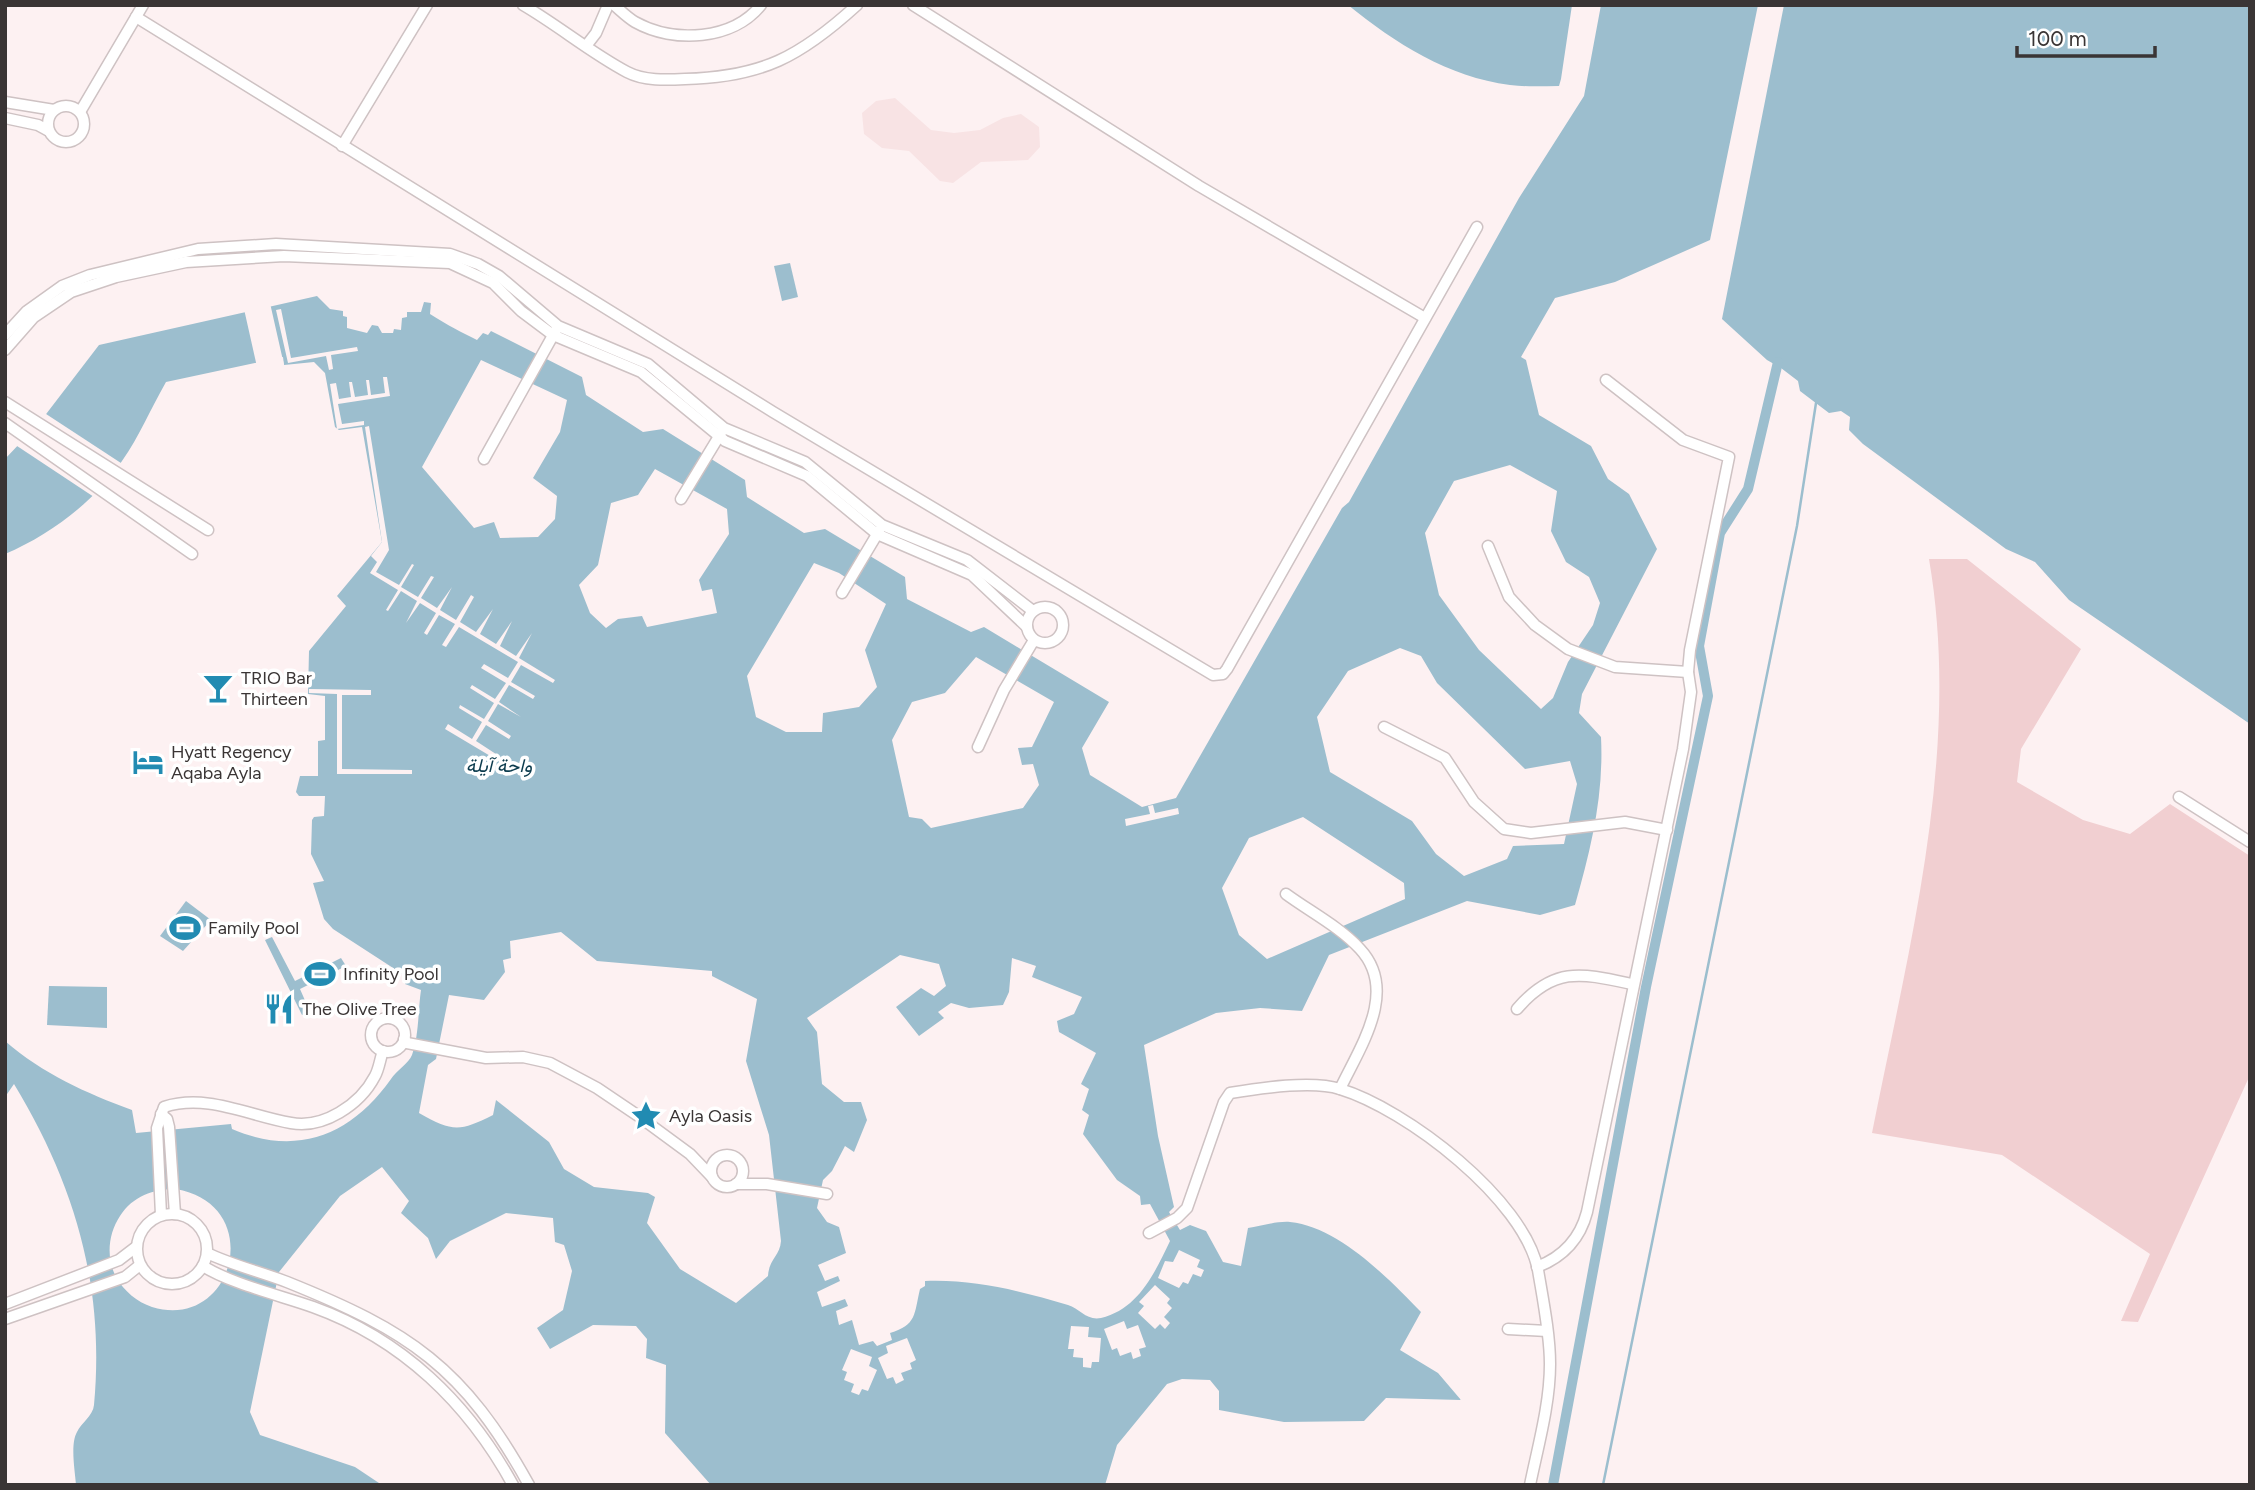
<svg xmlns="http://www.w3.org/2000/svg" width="2255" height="1490" font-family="Figtree,Vazirmatn,sans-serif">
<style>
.built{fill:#f8e3e4}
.green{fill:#f1cfd1}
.water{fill:#9cbece;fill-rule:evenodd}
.pier{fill:#fdf1f2}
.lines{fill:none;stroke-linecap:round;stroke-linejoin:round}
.stream{stroke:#9cbece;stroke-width:2.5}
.canal{stroke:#9cbece;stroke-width:10}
.minor-casing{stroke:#cec2c3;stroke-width:13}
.minor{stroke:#fff;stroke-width:10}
.labels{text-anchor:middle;stroke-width:7;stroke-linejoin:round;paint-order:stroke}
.poi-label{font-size:18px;fill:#3a3535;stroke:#fff;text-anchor:start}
.water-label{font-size:19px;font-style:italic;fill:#0b3b4d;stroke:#fff}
</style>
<rect width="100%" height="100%" fill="#fdf1f2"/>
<polygon class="built" points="895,98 931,130 954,133 980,130 1003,118 1021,114 1039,127 1040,147 1028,160 981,162 953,183 940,181 909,151 882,148 864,134 862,113 876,101"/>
<path class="green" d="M1929,559H1967L2081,649L2021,749L2017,782L2083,820L2130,834L2170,804L2250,856V1075L2138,1322L2121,1321L2150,1254L2002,1155L1872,1133C1909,946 1962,751 1929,559Z"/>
<g class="water">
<path d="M1348,5H1572L1561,79L1559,86C1543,86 1526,87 1510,85C1448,77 1395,43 1348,5Z"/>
<path d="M1601,5H1758L1710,240L1615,282L1555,298L1521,357L1526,360L1539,415L1591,446L1608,479L1629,494L1657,549L1582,694L1579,713L1601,737C1604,795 1591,849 1575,905L1540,915L1467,901L1329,955L1302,1011L1260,1008L1216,1013L1144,1045L1158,1136L1174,1207L1169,1212L1180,1230L1190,1225L1206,1231L1223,1262L1241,1266L1248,1228C1261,1226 1277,1221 1290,1222C1339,1227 1389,1279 1421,1312L1400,1350L1438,1373L1461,1400L1386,1398L1364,1421L1284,1422L1219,1410V1391L1210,1380L1182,1379L1167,1384L1117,1445L1105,1485H711L665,1433L666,1365L646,1358L647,1339L636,1326L593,1325L550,1349L537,1328L563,1310L572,1271L564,1245L555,1242L553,1218L506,1213L450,1241L436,1259L428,1238L401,1213L409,1201L382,1167L340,1196L279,1272L250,1412L260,1435L355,1467L382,1485H76C75,1471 70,1444 77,1432C81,1423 93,1416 94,1405C105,1286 75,1185 14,1084L5,1097V1041C43,1074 86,1093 132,1110L136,1133L231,1124L232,1129C298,1157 351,1135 391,1079C396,1071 409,1063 412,1055C419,1036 418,1010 421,990L405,984L407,977L333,929L324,919L313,883L324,881L311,854L312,820L314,817L324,816L325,796H299L296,792L300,776H318V741L325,740V696L308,694L309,651L346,606L337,596L382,542L362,427L339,430L335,427L325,373L314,362L284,365L283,357L166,382C151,408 139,437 122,461C94,502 50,535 5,554V459L40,422L99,345L317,296L330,309L343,311V316L347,317V328L367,333L372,325L378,326L382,333H393L394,329L401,330L402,318L407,317V312H421L424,302L431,303L430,314C449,326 461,332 477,340L483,333L488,335L491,331L582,377L586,395L643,432L663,429L745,480L747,497L804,533L825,529L905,577L907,599L971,632L984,627L1109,702L1082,748L1090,775L1142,807L1176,798L1342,508L1349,502L1519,198L1584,96ZM481,360L567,400L560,432L533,478L557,496L555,519L538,537L500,538L494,522L474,528L422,467ZM1510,465L1557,491L1551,531L1566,562L1589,577L1600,603L1593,625L1568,662L1553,698L1541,709L1479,650L1439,595L1425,533L1454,481ZM655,469L727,509L729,534L699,580L702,591L712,589L717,613L647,627L642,616L618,619L606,628L590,613L579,585L598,565L611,503L638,495ZM814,563L839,573L886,604L865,650L877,687L859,707L823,713L822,732H786L756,717L747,676ZM1400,648L1421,656L1437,683L1525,769L1570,761L1577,784L1564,844L1513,846L1507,859L1464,876L1436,854L1412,821L1330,772L1317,717L1348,671ZM976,657L1054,702L1032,747L1018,748L1022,765L1033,764L1039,785L1023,808L931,828L922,819L909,817L892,740L912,702L945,693ZM1303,817L1404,883L1405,899L1267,959L1239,935L1222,888L1249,838ZM561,932L597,961L712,971V976L757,999L746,1061L769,1135L781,1241C780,1256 769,1259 768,1276L736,1303L680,1269L647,1223L655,1197L648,1193L594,1187L564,1169L549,1142L496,1100L493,1115C459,1132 453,1132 419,1113L428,1065L436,1059L449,995L484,1000L505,972L503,960L511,958L510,941ZM900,955L939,964L946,986L934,996L921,988L896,1007L919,1036L944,1018L938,1012L951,1003L969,1008L1003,1005L1009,992L1012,958L1036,966L1032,977L1082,997L1074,1014L1057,1021L1059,1032L1096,1053L1081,1084L1089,1089L1082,1110L1089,1115L1083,1134L1117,1180L1140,1196L1141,1205L1150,1204L1170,1241C1155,1272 1139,1309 1101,1318C1087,1321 1080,1309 1068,1305C1021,1291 974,1279 925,1281V1286L920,1289C914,1314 917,1325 890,1333L892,1340L877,1346L873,1341L859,1345L852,1320L839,1325L836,1311L848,1306L845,1299L822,1307L817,1292L840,1281L838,1276L825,1281L818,1265L846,1253L839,1227L827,1222L817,1208L823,1180L832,1171L845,1146L854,1152L867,1120L861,1102H844L822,1084L817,1032L807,1018ZM176,1189C267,1205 234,1332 152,1307C137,1302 124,1291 116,1277C106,1258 108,1234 120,1216C133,1196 153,1189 176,1189ZM1179,1250L1200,1260L1197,1267L1204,1270L1201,1277L1193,1274L1188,1284L1183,1282L1179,1288L1158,1278L1165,1261L1173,1262ZM1155,1285L1170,1299L1167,1303L1172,1308L1164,1317L1170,1323L1165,1329L1160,1324L1155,1329L1138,1313L1144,1306L1139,1302ZM1124,1321L1127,1329L1138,1325L1146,1347L1139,1349L1141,1356L1133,1359L1131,1352L1120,1356L1117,1348L1112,1350L1104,1329ZM1071,1326L1089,1327L1088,1337L1101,1338L1099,1362H1092L1091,1368L1083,1367V1358L1073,1357L1074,1349H1068ZM907,1338L916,1360L910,1363L912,1369L901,1373L904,1380L896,1384L893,1377L887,1379L878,1358L888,1353L886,1346ZM851,1349L872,1357L869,1366L877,1370L868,1391L862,1389L859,1395L851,1392L854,1384L844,1380L847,1372L842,1370Z"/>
<polygon points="1784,5 2250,5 2250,724 2069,600 2035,562 2006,549 1863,444 1849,430 1850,417 1841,411 1829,413 1800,391 1798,381 1781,368 1781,363 1775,360 1774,364 1767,360 1722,319"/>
<polygon points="790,263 798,297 782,301 774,266"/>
<polygon points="186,901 211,920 183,951 160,936"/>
<polygon points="272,937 295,981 341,958 346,966 300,989 310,1012 302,1015 265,940"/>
<polygon points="49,986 107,987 107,1028 47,1025"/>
</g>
<g class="pier">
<polygon points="270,303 284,365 281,366 280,362 257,367 244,309"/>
<polygon points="281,309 291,358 357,347 358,351 331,355 333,369 329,370 326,356 288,363 276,310"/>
<polygon points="383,377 387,377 390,396 338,404 342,424 364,421 364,425 337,429 330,384 336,383 339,399 351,397 349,382 352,382 355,397 368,395 366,380 369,380 371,395 385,393"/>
<polygon points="43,412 124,465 94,497 14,444"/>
<polygon points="369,426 389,550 376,572 399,585 412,564 414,565 401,587 418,597 431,576 434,577 421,598 437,608 452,587 440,610 456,620 471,595 474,597 460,622 476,632 493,609 480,634 496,644 512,621 500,646 516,656 532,633 519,658 555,680 553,683 521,665 511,682 535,696 533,699 509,685 499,702 521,717 498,704 488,721 511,736 509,739 486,725 476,741 499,756 497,760 445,729 448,724 472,739 482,722 459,708 460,705 484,719 494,703 470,688 472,685 495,699 506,683 481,668 484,664 508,678 518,662 459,627 446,647 442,645 455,624 439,615 427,635 424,633 436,613 420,603 406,623 417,601 401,591 388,611 386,610 398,590 370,573 377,562 371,556 382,542 365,427"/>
<polygon points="309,689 371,690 371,695 342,695 342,769 412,770 412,774 337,774 337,694 309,693"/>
<polygon points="1153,805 1155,813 1178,808 1179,814 1126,826 1125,819 1150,814 1148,806"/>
</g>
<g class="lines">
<polyline class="stream" points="1603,1485 1797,526 1816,403"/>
<polyline class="canal" points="1553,1485 1646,987 1708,696 1699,646 1720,533 1748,489 1778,362"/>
<g class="minor-casing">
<g id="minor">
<path d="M523,5C559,26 591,53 627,72C644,81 666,80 685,79C762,77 800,57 857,5"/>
<path d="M614,5C621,11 628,18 635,22C674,44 733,40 761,5"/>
<polyline points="913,5 1199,186 1425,318"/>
<polyline points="136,17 773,412 1213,675 1223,674 1227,669 1477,227"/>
<polyline points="586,46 596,33 608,5"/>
<polyline points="5,102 54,110"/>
<circle cx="66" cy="124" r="18"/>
<polyline points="80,112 143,5"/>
<polyline points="5,118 38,125 49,131"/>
<polyline points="342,146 427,5"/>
<polyline points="5,335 27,311 62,286 90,275 198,249 276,244 450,254 478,264 499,276 558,326 648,364 724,428 805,462 882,525 967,560 1033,611"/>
<polyline points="5,350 34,317 71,292 116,277 186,262 284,256 450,263 493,283 521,311 553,335 641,372 725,441 807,476 877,534 972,575 1027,627"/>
<polyline points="5,402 208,530"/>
<polyline points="5,423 192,554"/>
<polyline points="484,459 556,330"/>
<polyline points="681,499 721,433"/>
<polyline points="1488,546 1509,597 1535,625 1568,649 1615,667 1688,672"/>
<polyline points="842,593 879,531"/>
<circle cx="1045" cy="625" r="18"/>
<polyline points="1384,727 1445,758 1474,802 1504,829 1531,833 1625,822 1667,830"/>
<polyline points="978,747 1004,690 1034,640"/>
<polyline points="2179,797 2250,842"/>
<path d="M1286,894C1309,911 1340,927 1360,949C1399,991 1360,1047 1340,1089"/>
<path d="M1517,1009C1554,966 1581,973 1632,984"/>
<circle cx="388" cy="1035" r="17"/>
<polyline points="404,1039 407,1043 486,1058 523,1057 550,1063 597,1088 637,1115 690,1154 712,1177"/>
<polyline points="161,1114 167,1119 169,1127 175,1214"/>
<circle cx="727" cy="1171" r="16"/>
<polyline points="736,1184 767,1184 827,1194"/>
<circle cx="172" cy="1249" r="35"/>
<path d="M161,1215L157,1128L164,1107C207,1093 249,1116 291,1123C323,1129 360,1105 375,1076C379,1069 380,1059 383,1051"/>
<path d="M1149,1233L1177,1218L1187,1208L1224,1102L1230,1093C1260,1088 1312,1080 1340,1089C1406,1109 1524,1199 1538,1270C1543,1300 1550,1334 1550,1364C1550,1404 1538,1446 1530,1485"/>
<path d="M207,1253C232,1265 261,1272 287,1282C409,1331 464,1367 529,1485"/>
<path d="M203,1266C229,1283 282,1296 313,1307C402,1339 468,1403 513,1485"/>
<path d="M1537,1267C1563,1257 1580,1239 1587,1212L1683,749L1691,692L1688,672L1690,650L1729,457L1683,440L1606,380"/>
<polyline points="5,1304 119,1260 136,1247"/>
<polyline points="5,1319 125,1277 140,1265"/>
<polyline points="1508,1329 1547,1331"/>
</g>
</g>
<use href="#minor" class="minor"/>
</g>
<defs>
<g id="bar-bare" transform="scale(2.415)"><path d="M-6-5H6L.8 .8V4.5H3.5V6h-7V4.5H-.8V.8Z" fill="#218bb2" stroke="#fff" stroke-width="2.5" paint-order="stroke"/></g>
<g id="hotel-bare" transform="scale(2.415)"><path d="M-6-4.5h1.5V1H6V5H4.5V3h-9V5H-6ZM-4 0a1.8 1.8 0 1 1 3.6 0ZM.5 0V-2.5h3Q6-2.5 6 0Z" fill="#218bb2" stroke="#fff" stroke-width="2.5" paint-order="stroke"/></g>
<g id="stadium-bare" transform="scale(2.415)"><path d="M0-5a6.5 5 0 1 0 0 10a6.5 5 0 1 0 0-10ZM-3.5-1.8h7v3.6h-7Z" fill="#218bb2" stroke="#fff" stroke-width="2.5" paint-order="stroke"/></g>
<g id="restaurant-bare" transform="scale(2.415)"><path d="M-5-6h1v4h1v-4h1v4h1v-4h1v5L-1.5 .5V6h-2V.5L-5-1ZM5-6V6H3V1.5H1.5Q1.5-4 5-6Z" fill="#218bb2" stroke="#fff" stroke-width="2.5" paint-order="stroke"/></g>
<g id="sight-bare" transform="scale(2.415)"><path d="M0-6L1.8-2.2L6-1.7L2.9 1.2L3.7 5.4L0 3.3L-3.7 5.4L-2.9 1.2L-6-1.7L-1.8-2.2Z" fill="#218bb2" stroke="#fff" stroke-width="2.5" paint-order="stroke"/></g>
</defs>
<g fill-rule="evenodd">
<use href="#bar-bare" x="218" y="688"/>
<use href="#hotel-bare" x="148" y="762"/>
<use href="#stadium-bare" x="185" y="928"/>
<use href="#stadium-bare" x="320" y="974"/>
<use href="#restaurant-bare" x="279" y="1009"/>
<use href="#sight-bare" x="646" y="1116"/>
</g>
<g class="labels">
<g class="poi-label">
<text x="241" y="684">TRIO Bar<tspan x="241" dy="21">Thirteen</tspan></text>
<text x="171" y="758">Hyatt Regency<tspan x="171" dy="21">Aqaba Ayla</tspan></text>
<text x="208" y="934">Family Pool</text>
<text x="343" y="980">Infinity Pool</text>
<text x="302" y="1015">The Olive Tree</text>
<text x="669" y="1122">Ayla Oasis</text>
</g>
<g class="water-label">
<text x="499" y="772">واحة آيلة</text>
</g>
</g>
<rect width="2255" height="1490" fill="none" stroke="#3a3535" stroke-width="14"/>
<path d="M2017 46v10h138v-10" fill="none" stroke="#3a3535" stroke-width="3.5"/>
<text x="2028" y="46" font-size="21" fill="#3a3535" stroke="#ffffff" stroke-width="5" paint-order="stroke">100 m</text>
</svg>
